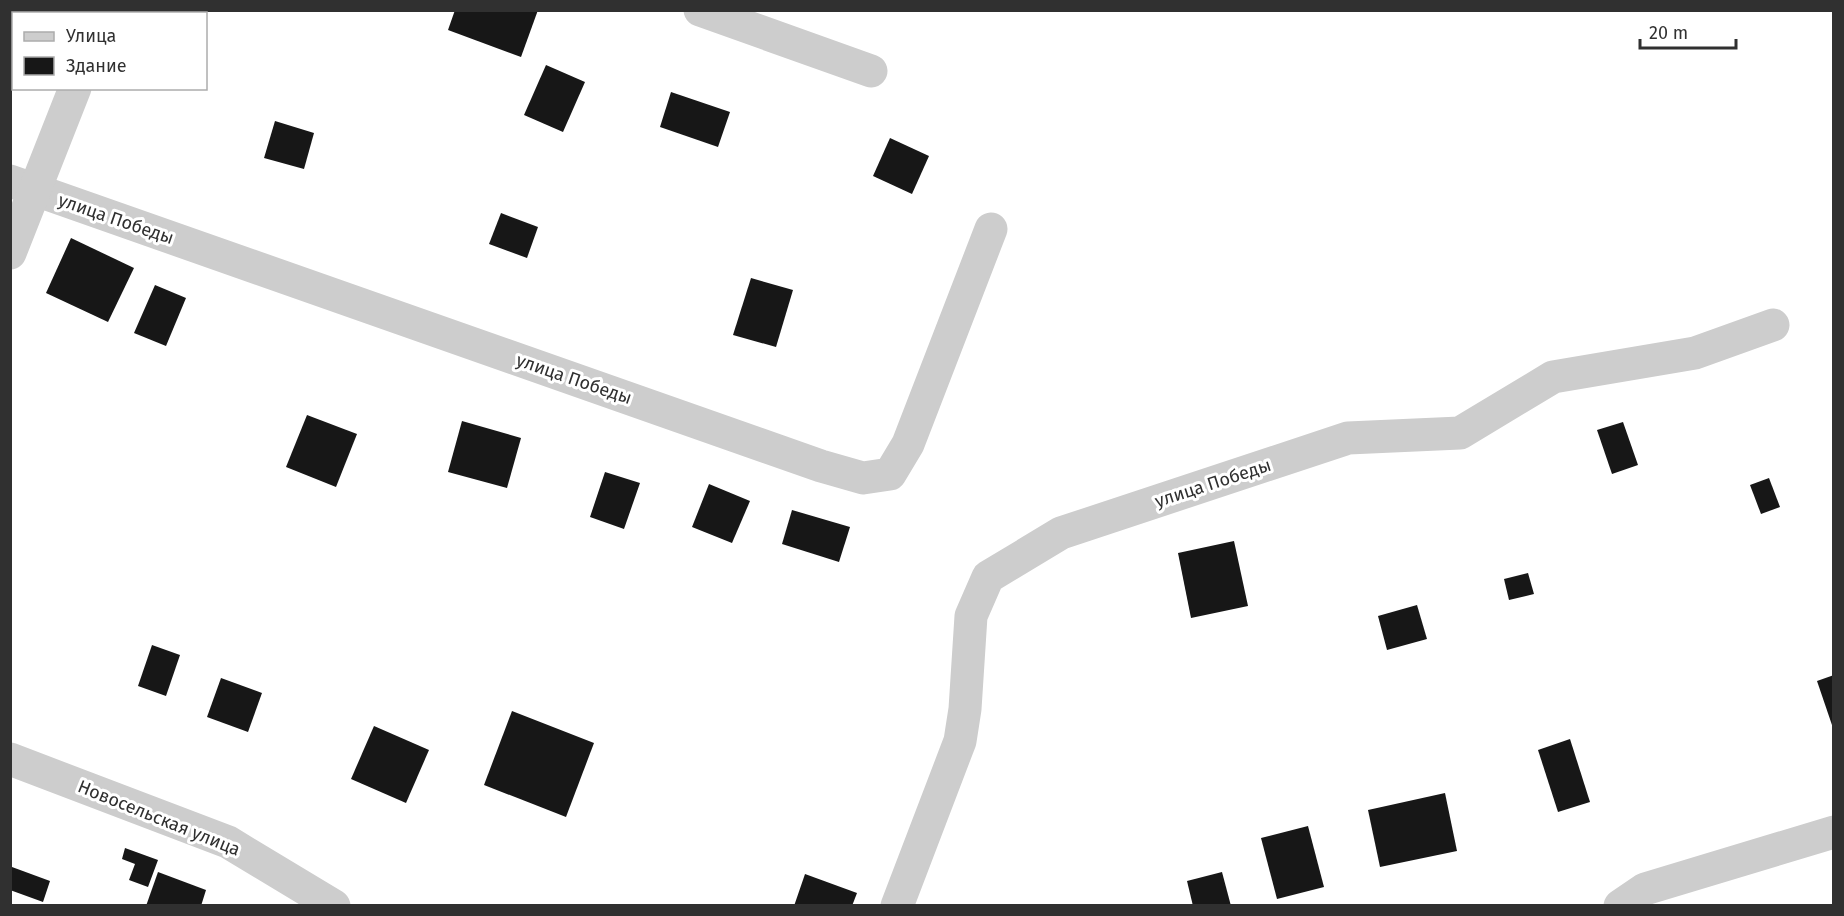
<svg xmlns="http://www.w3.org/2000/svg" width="1844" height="916" font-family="'Fira Sans',sans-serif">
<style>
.building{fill:#171717}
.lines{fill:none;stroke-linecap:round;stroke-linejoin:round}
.street{stroke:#cdcdcd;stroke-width:33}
.labels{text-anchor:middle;stroke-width:6;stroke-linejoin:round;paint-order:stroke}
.street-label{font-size:18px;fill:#303030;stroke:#fff}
</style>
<rect width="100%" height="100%" fill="#fff"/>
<g class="building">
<polygon points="455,10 538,10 521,57 448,30"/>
<polygon points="546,65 585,82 563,132 524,115"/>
<polygon points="671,92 730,112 718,147 660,127"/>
<polygon points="275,121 314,133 304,169 264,158"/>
<polygon points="890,138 929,156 912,194 873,176"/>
<polygon points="501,213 538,227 527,258 489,244"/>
<polygon points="71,238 134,268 108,322 46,293"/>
<polygon points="751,278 793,290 776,347 733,335"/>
<polygon points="155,285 186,298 166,346 134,333"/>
<polygon points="307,415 357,434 336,487 286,467"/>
<polygon points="462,421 521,438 507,488 448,472"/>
<polygon points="1623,422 1638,465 1612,474 1597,430"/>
<polygon points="605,472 640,483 624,529 590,517"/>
<polygon points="1769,478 1780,507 1761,514 1750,485"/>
<polygon points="709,484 750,501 732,543 692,527"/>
<polygon points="792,510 850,527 839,562 782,544"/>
<polygon points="1234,541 1248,606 1191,618 1178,553"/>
<polygon points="1528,573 1534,594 1509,600 1504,579"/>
<polygon points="1417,605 1427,639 1387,650 1378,616"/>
<polygon points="152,645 180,655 166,696 138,686"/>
<polygon points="1834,675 1834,728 1833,728 1817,681"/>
<polygon points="221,678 262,693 248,732 207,717"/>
<polygon points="512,711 594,743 566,817 484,785"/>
<polygon points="374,726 429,750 406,803 351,779"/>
<polygon points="1570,739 1590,802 1558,812 1538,750"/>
<polygon points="1445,793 1457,851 1380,867 1368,810"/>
<polygon points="1308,826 1324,887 1277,899 1261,838"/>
<polygon points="125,848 158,860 148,887 129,880 135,864 122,859"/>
<polygon points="12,867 50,881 43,902 10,890"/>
<polygon points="158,872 206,890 201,906 146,906"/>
<polygon points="1222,872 1231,906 1193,906 1187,881"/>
<polygon points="805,874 857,893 852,906 794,906"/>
</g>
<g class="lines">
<g class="street">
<polyline points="700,10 871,71"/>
<polyline points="104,14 105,10"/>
<polyline points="10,181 821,466 863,478 890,474 908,444 991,229"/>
<polyline points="10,253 75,88"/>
<polyline points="10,759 228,842 334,906"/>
<polyline points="897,906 960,741 965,709 971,616 988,577 1061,533 1348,438 1460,433 1553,377 1695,353 1773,325"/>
<polyline points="1620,906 1645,889 1834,832"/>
</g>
</g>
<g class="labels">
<g class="street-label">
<text transform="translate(116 219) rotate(19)" y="6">улица Победы</text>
<text transform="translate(574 379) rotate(19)" y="6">улица Победы</text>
<text transform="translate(1213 483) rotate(-18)" y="6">улица Победы</text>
<text transform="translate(159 818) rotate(22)" y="6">Новосельская улица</text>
</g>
</g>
<rect width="1844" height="916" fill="none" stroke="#303030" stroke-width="24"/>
<rect x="12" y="12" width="195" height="78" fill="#ffffff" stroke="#acacac" stroke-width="1.5"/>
<rect x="24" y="32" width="30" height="9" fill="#cdcdcd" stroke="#acacac" stroke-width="1.5"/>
<text x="66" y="42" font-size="18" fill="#303030">Улица</text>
<rect x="24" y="57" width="30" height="18" fill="#171717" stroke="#acacac" stroke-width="1.5"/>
<text x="66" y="72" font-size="18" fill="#303030">Здание</text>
<path d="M1640 39v9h96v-9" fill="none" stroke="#303030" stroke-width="3"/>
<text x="1649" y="39" font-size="18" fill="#303030" stroke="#ffffff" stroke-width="4.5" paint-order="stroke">20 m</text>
</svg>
